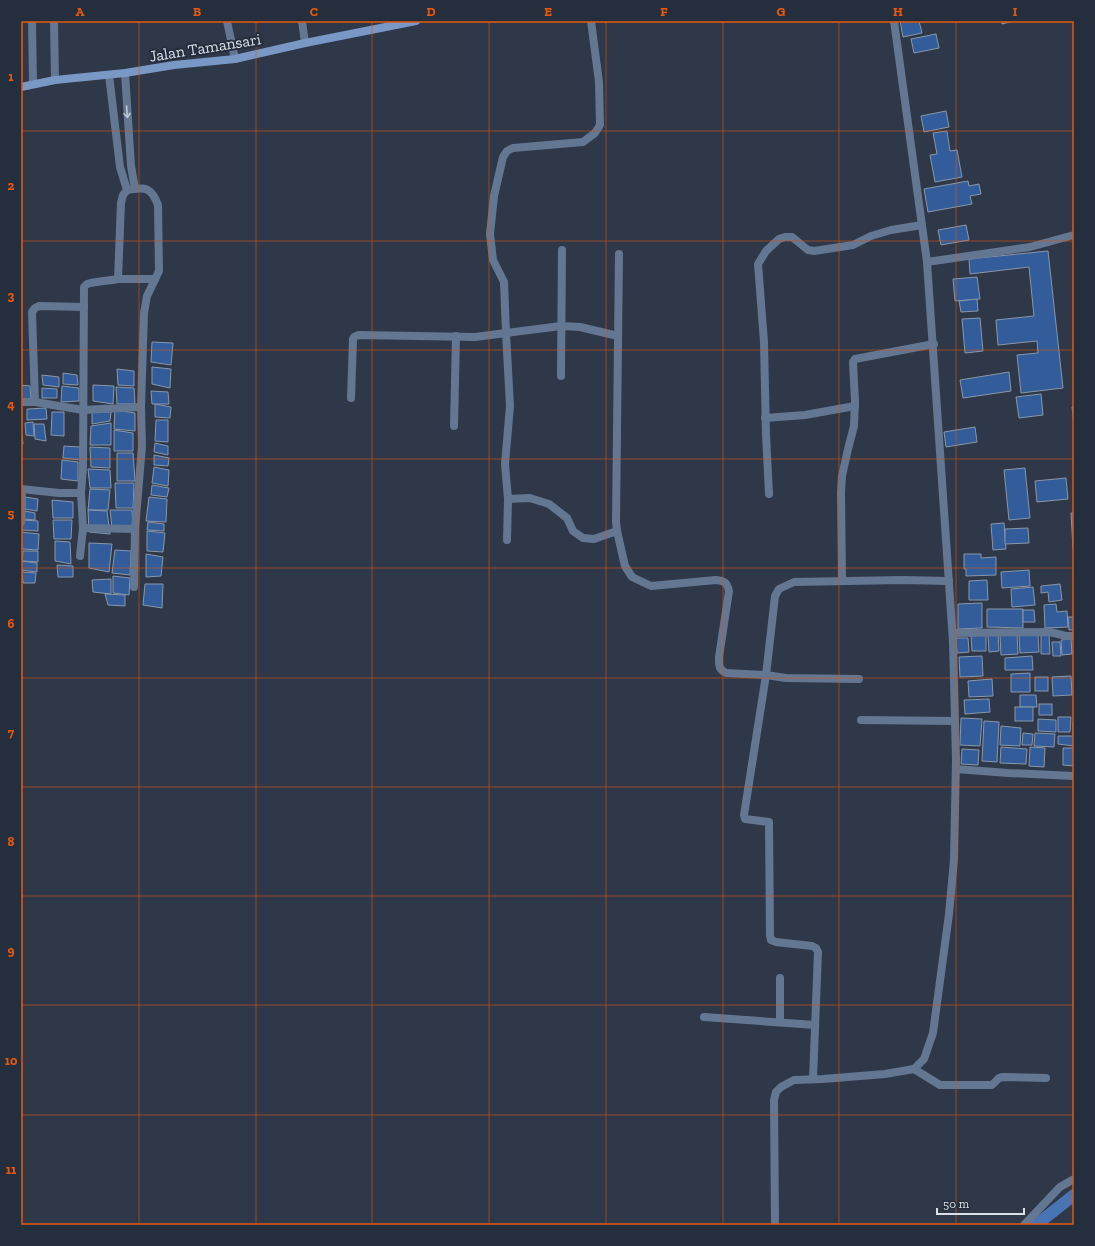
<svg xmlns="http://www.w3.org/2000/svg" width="1095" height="1246" font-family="'Zilla Slab',serif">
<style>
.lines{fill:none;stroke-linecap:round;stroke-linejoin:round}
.canal{stroke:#4874b3;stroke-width:12}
.building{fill:#325d9a;stroke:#8a97a9}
.minor{stroke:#637692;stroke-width:8}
.secondary{stroke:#7998c5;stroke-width:8}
.oneway{stroke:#bcc6d4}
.grid{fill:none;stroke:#e8590c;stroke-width:1;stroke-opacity:0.55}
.labels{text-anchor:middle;stroke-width:4;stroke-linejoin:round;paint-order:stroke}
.street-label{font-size:16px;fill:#dae0ea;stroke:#242e3d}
.neatline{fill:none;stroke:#e8590c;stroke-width:1.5}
.grid-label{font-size:13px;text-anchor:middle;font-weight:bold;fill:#e8590c}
</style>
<rect width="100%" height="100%" fill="#2e3848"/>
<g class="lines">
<polyline class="canal" points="1036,1225 1074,1195"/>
</g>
<g class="building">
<polygon points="900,21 919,21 922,33 903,37"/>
<polygon points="1002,21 1014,21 1002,24"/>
<polygon points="936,34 939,48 914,53 911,39"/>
<polygon points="946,111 949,127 924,132 921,116"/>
<polygon points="947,131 950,151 957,150 962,177 935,182 930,155 937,154 933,133"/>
<polygon points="968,181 969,186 979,184 981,194 970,196 972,204 928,212 924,189"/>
<polygon points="966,225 969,240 941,245 938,230"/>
<polygon points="1048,251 1063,388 1021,393 1017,355 1038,353 1037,341 998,345 996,320 1034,316 1029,267 970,274 969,259"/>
<polygon points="977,277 980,299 955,301 953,279"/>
<polygon points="977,299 978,311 961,312 959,301"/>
<polygon points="980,318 983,351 965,353 962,319"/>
<polygon points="152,342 173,343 171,365 151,362"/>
<polygon points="152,367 171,369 170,388 152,384"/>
<polygon points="117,369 134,371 134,386 118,385"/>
<polygon points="1009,372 1011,391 963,398 960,380"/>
<polygon points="63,373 77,375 78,385 63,384"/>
<polygon points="42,375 59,377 59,387 43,385"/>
<polygon points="21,385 30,386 31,402 21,401"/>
<polygon points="93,385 114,386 113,404 93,401"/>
<polygon points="62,386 79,388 79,401 61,402"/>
<polygon points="116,387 134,388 135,404 117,404"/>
<polygon points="42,388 57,389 57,398 42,398"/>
<polygon points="151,391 168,392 169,404 152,404"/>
<polygon points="1041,394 1043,415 1019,418 1016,397"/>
<polygon points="155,404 171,407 170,418 155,417"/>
<polygon points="1072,407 1074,407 1074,424"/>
<polygon points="46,408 47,419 27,420 27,409"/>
<polygon points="115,410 135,413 135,431 114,429"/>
<polygon points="52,412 64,412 64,436 51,435"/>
<polygon points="92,412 111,412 110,421 92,424"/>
<polygon points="156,420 168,420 168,442 155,441"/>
<polygon points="33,422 34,436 26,435 25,423"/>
<polygon points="111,423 111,445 90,445 91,426"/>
<polygon points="34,424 44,424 46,441 35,439"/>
<polygon points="975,427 977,442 946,447 944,432"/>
<polygon points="21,428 23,444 21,444"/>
<polygon points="114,430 133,433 133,451 114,451"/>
<polygon points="155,443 168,446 168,455 154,452"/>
<polygon points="64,446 80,447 80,460 63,458"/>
<polygon points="90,447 110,448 110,468 91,467"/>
<polygon points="117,453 133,453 135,481 117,481"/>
<polygon points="154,455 169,458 168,466 154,465"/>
<polygon points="62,460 78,462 78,481 61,479"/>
<polygon points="154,467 169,470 168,486 152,483"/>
<polygon points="1025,468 1030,518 1009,520 1004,470"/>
<polygon points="88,469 110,470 111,488 90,488"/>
<polygon points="1066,478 1068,499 1037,502 1035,481"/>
<polygon points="115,483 134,483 133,508 116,508"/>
<polygon points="152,485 169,488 167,497 151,495"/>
<polygon points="90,489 110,490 108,510 88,510"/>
<polygon points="25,497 38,499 37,511 25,509"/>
<polygon points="149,497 167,499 166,522 146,521"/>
<polygon points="52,500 73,502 73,518 53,518"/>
<polygon points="88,510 107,511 110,534 89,532"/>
<polygon points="110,510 132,510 133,528 112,528"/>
<polygon points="25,511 35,513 35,520 24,519"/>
<polygon points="1071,513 1074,513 1074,548 1073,548"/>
<polygon points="23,520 38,521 38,531 22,530"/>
<polygon points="53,520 72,520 71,539 54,539"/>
<polygon points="148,522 164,524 164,531 147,530"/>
<polygon points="1004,523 1006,549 993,550 991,524"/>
<polygon points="1028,528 1029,543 1005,544 1005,529"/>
<polygon points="147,531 165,533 163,552 147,551"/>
<polygon points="21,532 39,534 38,550 22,549"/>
<polygon points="55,541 70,542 71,564 55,561"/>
<polygon points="89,543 112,544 109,572 89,568"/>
<polygon points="115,550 131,551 130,575 112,573"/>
<polygon points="23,551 38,551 38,562 22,561"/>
<polygon points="146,554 163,557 161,576 146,577"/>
<polygon points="964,554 981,554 981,558 996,557 996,575 966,576 966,569 964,569"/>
<polygon points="22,561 37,563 37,572 21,570"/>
<polygon points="57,565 73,566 73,577 58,577"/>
<polygon points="1029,570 1030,586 1002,588 1001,572"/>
<polygon points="22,572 36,573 35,583 23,583"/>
<polygon points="113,576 130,578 129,595 113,593"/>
<polygon points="111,579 111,594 93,592 92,580"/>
<polygon points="987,580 988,600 969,600 969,581"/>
<polygon points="145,584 163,584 162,608 143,605"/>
<polygon points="1060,584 1062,600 1049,602 1048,592 1041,593 1041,586"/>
<polygon points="1033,587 1035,605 1012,607 1011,589"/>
<polygon points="105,594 125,595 125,606 108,605"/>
<polygon points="982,603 982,628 958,629 958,604"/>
<polygon points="1056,604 1057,612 1067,611 1068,627 1045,628 1044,605"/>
<polygon points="987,609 1023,609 1023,628 987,627"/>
<polygon points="1023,610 1034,610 1035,622 1023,622"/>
<polygon points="1068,617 1074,617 1074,630 1069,630"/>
<polygon points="998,634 999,651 989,652 988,635"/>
<polygon points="1017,634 1018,654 1001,655 1000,635"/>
<polygon points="986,635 986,651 972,651 971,636"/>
<polygon points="1019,635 1038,635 1039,652 1020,653"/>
<polygon points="1041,635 1049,635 1050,654 1041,654"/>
<polygon points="956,638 968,638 969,652 957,653"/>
<polygon points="1071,639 1072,654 1062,655 1061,640"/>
<polygon points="1052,642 1060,642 1061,656 1053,656"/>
<polygon points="982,656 983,676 960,677 959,657"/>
<polygon points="1032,656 1033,670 1005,670 1005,658"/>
<polygon points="1030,673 1030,692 1011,692 1011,674"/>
<polygon points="1071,676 1072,695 1053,696 1052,677"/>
<rect x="1035" y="677" width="13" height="14"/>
<polygon points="992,679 993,696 969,697 968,681"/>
<polygon points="1020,695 1036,695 1037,707 1020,707"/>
<polygon points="989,699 990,712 965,714 964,700"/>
<rect x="1039" y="704" width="13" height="11"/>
<rect x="1015" y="707" width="18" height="14"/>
<polygon points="1058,717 1071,717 1070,732 1058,732"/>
<polygon points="961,718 982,719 980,746 960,745"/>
<polygon points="1038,719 1056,720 1056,732 1038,731"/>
<polygon points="984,721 999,722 997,762 982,761"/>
<polygon points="1073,722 1074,722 1074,746 1058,744 1058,736 1073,736"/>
<polygon points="1001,726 1021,728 1020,746 1000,745"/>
<polygon points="1023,733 1033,734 1032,745 1022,745"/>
<polygon points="1035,733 1055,734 1054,747 1034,746"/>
<polygon points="1001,747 1027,749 1026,764 1000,763"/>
<polygon points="1030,747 1045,748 1044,767 1029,766"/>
<polygon points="1063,748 1074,748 1074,766 1063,765"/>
<polygon points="962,749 979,750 978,765 961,764"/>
</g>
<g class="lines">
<g class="minor">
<polyline points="32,21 33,84"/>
<polyline points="54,21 55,80"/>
<polyline points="227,21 235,59"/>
<polyline points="302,21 305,43"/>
<polyline points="591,21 599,82 600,125 595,133 583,142 513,148 507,151 503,157 494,196 490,234 493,260 504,282 506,333 561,326 580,327 618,336"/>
<polyline points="125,73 131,166 135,189"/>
<polyline points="109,75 120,167 127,190"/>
<path d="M619,254L616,521L617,531L625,566L632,577L651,586L716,580C724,581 727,582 729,591L719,657C719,665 718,669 726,673L766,675L744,815L745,819L769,822L770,936L771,940L776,942L812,946L816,948L818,952L813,1079"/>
<polyline points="927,262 1030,247 1074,235"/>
<polyline points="118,279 155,279"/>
<polyline points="561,376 562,250"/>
<polyline points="351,398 353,339 354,337 358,335 475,337 506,333 510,406 505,464 508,499 530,498 549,504 567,518 573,531 583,538 594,539 617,531"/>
<polyline points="21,402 35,402 83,410 141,407"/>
<polyline points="35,402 32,312 35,308 39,306 84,307"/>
<polyline points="765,418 805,415 855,406"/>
<polyline points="454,426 456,336"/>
<path d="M21,489L59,493H81L83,468L84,287L87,284C97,281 108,281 118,279L121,203L123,195L127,190C144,187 151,186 158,205L159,271L147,296L144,313L141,407L142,446L135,529L134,587"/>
<polyline points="769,494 766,435 764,342 758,264 766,251 779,239 785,237 792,237 808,250 814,251 853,245 871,236 891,230 922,225"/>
<polyline points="21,522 22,490"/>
<polyline points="83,528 135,529"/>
<polyline points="507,540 508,499"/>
<polyline points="80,556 83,528 81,493"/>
<polyline points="842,580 841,492 842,476 848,449 854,426 855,401 853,362 855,359 934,344"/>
<polyline points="953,633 1050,632 1066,636 1074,636"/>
<polyline points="859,679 786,678 766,675 775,596 779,589 794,582 902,580 949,581"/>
<polyline points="861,720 955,721"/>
<polyline points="956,769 1008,773 1074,776"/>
<polyline points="704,1017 815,1025"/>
<polyline points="780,1022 780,978"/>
<polyline points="914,1069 940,1085 992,1085 999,1078 1003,1077 1046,1078"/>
<polyline points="775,1225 774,1100 776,1092 781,1087 794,1080 823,1079 885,1074 914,1069 924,1059 933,1033 949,914 954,860 956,760 953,642 927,262 894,21"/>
<polyline points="1024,1225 1060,1187 1074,1179"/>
</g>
<polyline class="secondary" points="21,87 55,80 125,73 174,65 235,59 305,43 416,21"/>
</g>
<defs><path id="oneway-shaft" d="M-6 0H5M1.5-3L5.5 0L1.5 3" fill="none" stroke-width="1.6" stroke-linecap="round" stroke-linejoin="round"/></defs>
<use class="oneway" href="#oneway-shaft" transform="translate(127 112) rotate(86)"/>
<path class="grid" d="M139,21V1225M256,21V1225M372,21V1225M489,21V1225M606,21V1225M723,21V1225M839,21V1225M956,21V1225M21,131H1074M21,241H1074M21,350H1074M21,459H1074M21,568H1074M21,678H1074M21,787H1074M21,896H1074M21,1005H1074M21,1115H1074"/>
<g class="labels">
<g class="street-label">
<text transform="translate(205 47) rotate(-9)" y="6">Jalan Tamansari</text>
</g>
</g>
<rect width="1095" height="1246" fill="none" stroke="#242e3d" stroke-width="44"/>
<path d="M937 1208v6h87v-6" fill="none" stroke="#dae0ea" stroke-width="2"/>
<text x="943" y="1208" font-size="12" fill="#dae0ea" stroke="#242e3d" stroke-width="3" paint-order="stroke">50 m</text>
<rect x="22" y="22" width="1051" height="1202" class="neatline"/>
<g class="grid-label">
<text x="80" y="16">A</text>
<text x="197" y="16">B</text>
<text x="314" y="16">C</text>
<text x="431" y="16">D</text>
<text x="548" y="16">E</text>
<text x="664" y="16">F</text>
<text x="781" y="16">G</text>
<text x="898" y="16">H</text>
<text x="1015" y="16">I</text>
<text x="11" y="81">1</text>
<text x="11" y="190">2</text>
<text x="11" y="300">3</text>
<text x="11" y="409">4</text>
<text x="11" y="518">5</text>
<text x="11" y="628">6</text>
<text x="11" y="737">7</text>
<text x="11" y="846">8</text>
<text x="11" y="955">9</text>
<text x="11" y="1065">10</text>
<text x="11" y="1174">11</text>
</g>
</svg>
